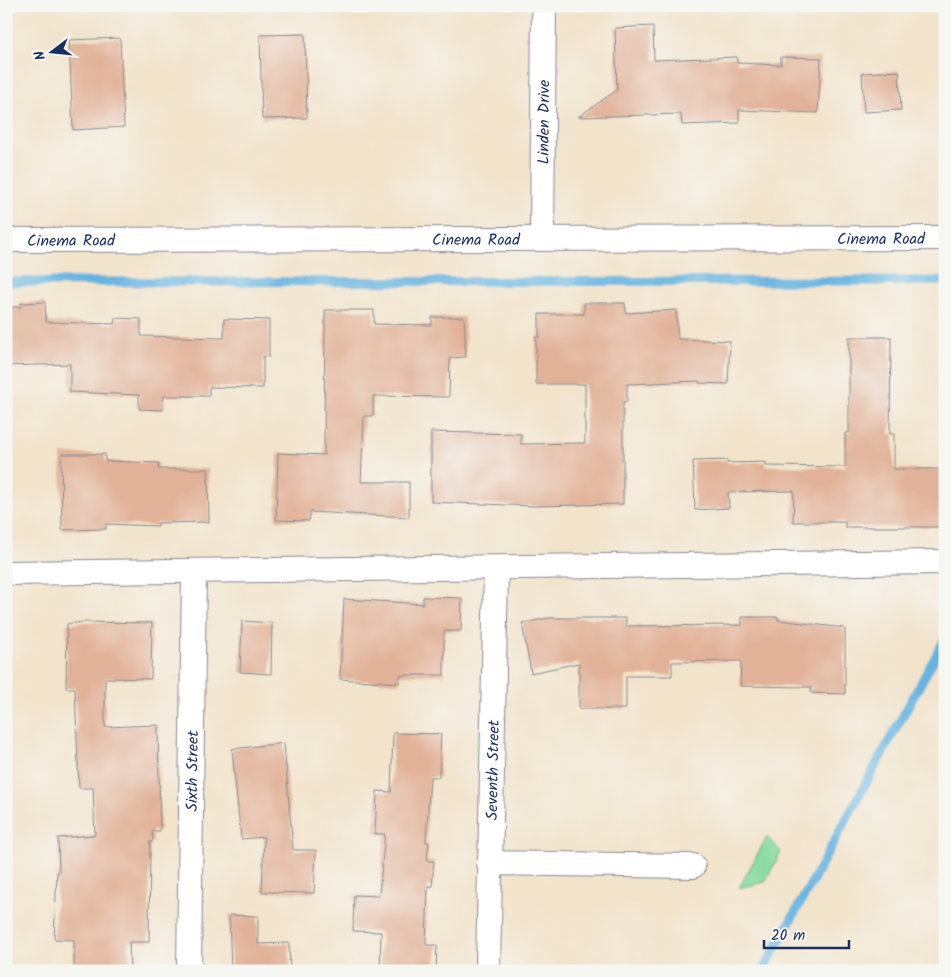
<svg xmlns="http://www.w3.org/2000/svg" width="951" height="977" font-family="Kalam,sans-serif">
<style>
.green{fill:#88dc9e;stroke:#52867e}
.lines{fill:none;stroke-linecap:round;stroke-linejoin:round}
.stream{stroke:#66b4e0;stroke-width:9}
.building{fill:#e2b298}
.street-casing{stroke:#868994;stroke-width:26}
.street{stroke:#fff;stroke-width:24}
.labels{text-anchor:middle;stroke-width:4;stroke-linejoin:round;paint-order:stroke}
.street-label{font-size:16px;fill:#1b2f5e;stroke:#f6f6f2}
</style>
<rect width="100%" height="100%" fill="#f6f6f2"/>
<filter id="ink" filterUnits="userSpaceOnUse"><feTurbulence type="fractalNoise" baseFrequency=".02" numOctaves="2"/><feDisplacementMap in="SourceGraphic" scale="10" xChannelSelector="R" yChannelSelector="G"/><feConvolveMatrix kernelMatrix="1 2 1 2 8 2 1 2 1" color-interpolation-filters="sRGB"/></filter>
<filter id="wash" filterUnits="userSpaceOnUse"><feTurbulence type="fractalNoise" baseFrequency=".0096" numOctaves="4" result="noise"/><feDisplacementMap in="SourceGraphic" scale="20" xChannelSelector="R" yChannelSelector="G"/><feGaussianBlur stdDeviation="1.12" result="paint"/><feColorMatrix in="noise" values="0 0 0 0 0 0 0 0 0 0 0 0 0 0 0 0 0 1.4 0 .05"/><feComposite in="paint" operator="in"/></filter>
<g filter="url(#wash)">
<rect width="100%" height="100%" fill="#f2e3cb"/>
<polygon class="green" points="767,837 781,852 765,882 739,888"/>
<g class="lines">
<g class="stream">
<polyline points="6,282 945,281"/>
<polyline points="763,971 945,639"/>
</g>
</g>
<g id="blocks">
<g class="building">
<polygon points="653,26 654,60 737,57 737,63 781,65 781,57 821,58 818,113 739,110 739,123 682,125 681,114 578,117 617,90 615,28"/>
<polygon points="305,34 307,118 262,119 260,35"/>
<polygon points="120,38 124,127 73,130 69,40"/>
<polygon points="899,71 901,110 864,112 862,73"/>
<polygon points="45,302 46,322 114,324 115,318 141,319 141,336 224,338 224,319 269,320 269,357 263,356 263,388 209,387 209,396 164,396 163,410 139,409 139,395 70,392 70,364 6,366 6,307 21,307 21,303"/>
<polygon points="584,303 625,303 626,313 676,310 678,339 730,341 728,384 699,383 699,381 627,384 627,402 623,402 623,504 533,506 431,502 431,432 521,434 521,444 585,443 585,384 536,384 536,337 539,337 539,314 584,314"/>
<polygon points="325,310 374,310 374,324 432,325 432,317 464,317 466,357 450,358 449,397 373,396 373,416 364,416 361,482 409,482 409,517 310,512 309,521 276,520 278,453 324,455"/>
<polygon points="849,337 891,337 890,434 894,434 894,469 945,469 945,527 845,527 845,522 793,522 794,491 728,492 729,508 695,510 693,461 727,460 727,463 766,462 766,466 845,467 845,433 849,433"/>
<polygon points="61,454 105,454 105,461 159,463 158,469 208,469 209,522 158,523 158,526 106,524 106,529 62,530"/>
<polygon points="423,597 462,598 461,631 444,631 444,675 400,675 399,683 340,679 344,599 423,604"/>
<polygon points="742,617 778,617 778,620 845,628 845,694 811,693 811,687 740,686 741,661 672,662 672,676 626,676 626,709 579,709 579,663 531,673 522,623 550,618 626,618 626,626 742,625"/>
<polygon points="242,621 272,623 271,674 240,672"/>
<polygon points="84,622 152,623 151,679 105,678 105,727 158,725 160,831 152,831 153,841 150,842 149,942 129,942 130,971 74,971 74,940 54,939 57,872 59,872 58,838 95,835 93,788 79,788 75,688 66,688 67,624"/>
<polygon points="393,733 441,734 439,777 430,777 426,842 429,843 427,861 434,861 432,887 428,886 426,945 437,945 436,971 380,971 381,932 353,931 354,895 379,896 385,834 375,834 377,791 391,792"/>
<polygon points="284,743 293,850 316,850 314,893 262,892 264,837 241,839 232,749"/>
<polygon points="229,915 258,916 258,944 289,943 290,971 231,971"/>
</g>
</g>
</g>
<g filter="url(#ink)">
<use href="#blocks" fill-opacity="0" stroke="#868994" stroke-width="1"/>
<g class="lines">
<g class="street-casing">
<g id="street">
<path id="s1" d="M542,238L544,6"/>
<path id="s2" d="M6,240L945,238"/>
<polyline points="6,573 945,562"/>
<polyline points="489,863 693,866"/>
<path id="s3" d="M189,971L194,571"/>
<path id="s4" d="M488,971L496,569"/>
</g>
</g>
<use href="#street" class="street"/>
</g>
</g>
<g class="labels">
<g class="street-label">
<text dy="6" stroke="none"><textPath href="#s1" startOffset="116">Linden Drive</textPath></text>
<text dy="6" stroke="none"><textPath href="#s2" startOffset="470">Cinema Road</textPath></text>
<text dy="6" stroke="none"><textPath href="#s2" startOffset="875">Cinema Road</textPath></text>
<text dy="6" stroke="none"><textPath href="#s2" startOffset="65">Cinema Road</textPath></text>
<text dy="6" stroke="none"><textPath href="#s4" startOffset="201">Seventh Street</textPath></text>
<text dy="6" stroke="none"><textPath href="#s3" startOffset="200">Sixth Street</textPath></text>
</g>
</g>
<rect width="951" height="977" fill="none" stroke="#f6f6f2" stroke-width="25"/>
<g transform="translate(52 52) rotate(254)" stroke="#f6f6f2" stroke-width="4" paint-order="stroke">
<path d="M0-4L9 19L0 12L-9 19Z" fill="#1b2f5e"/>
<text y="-8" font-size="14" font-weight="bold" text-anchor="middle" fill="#1b2f5e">N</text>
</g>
<path d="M764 940v8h85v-8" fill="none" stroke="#1b2f5e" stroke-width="2.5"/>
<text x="771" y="940" font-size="15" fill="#1b2f5e" stroke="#f6f6f2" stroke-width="4" paint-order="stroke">20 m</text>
</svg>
